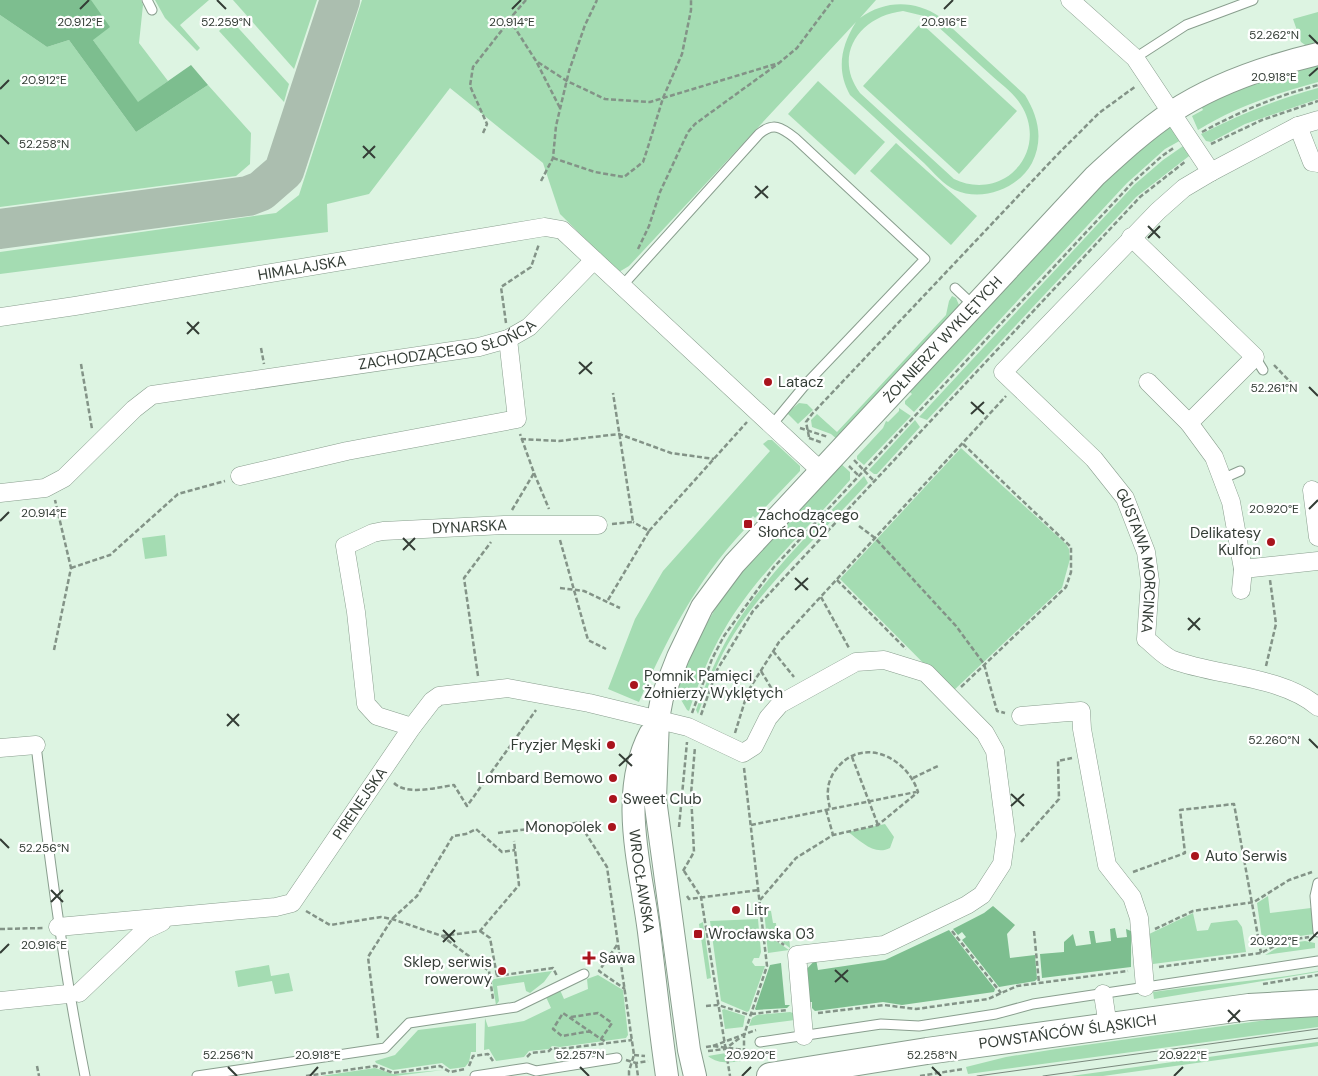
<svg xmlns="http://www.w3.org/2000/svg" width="1318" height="1076" font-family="'DM Sans',sans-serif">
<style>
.green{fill:#a4dcb2;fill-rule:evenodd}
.forest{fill:#7dbe8f}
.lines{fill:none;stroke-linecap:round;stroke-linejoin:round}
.taxiway{stroke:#abbeaf;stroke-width:40}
.service-casing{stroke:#899e8e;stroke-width:11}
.minor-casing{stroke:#899e8e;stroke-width:19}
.tertiary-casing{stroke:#899e8e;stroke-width:24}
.secondary-casing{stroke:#899e8e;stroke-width:28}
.path{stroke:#839387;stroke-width:2.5;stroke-dasharray:5 2.5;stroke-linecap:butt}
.service{stroke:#fff;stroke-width:9}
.minor{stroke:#fff;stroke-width:18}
.tertiary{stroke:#fff;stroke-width:22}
.secondary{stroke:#fff;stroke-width:26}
.tram{stroke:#79887c;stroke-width:1}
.ticks{fill:none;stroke:#343d36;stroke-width:2}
.poi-dot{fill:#a9141d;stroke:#fff;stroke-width:2}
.labels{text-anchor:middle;stroke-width:4.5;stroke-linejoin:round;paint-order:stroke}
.street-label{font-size:15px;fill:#343d36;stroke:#fff}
.poi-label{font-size:15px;fill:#343d36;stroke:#fff;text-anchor:start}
.ticks-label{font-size:12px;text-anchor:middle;fill:#343d36;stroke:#fff;stroke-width:4.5;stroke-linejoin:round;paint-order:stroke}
</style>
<rect width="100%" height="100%" fill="#ddf4e2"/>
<g class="green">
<polygon points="91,0 141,0 143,5 139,43 168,81 138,103 93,40"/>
<polygon points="155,0 209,0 180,25 200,48 197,51 165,18"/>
<polygon points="233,0 317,0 294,69"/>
<path d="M362,0H876L860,18C885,0 915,0 940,17L1025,95C1038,116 1044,139 1032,163C1018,189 982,202 955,190C944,185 933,172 924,163C899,140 875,118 850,95C836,70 841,46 856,22L629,266L619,272L560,214L543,163L450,88L369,194L327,204L328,232L0,274V252L276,213L299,195ZM903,11L924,16L935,24C954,41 972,58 991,75C1001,84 1014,93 1021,105C1037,130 1031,162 1005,178C990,187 970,187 954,179L860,93C832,55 860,16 903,11Z"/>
<polygon points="1318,12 1318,45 1308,47 1301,42 1293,19"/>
<polygon points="0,15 47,47 69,40 136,132 208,85 251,133 250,164 236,176 0,207"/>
<polygon points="231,20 289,84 284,102 219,31"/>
<polygon points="921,23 1017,111 959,174 863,86"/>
<path d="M1318,62V82C1275,94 1236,107 1198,130L1192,116L1203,110L1201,106L1240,87Z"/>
<polygon points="818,81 885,142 855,175 788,114"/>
<path d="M1318,88V99L1245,124L1211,142L1206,141L1201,134C1239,115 1277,99 1318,88Z"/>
<polygon points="1168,127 1172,128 1183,139 1165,149 1127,183 914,412 905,404 905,401 912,394 907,389 1096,187"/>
<polygon points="896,143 977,216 951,245 870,171"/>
<polygon points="1186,144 1193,153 1136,197 927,420 919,417 1134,185 1163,160"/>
<polygon points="952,296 956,298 959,305 956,313 838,440 831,434 812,427 811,420 817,414 837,432 946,315 949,301"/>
<polygon points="799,403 807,404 813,410 798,424 787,413"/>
<polygon points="899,408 911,416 864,465 857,459 857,456 883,428 886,421 888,422 899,411"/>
<polygon points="915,420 920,427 877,474 874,474 869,470"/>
<path d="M768,440H772L800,466V471L755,518L753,516L742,528L744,530C696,581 667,639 639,702L608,689L635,619L663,571L770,451L763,444Z"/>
<polygon points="961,448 1066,544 1069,549 1070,559 1062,588 952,692 840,579"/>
<path d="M839,462L850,472V480C808,529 757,573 724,630C709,655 699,682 689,711L687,710L680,698L675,697C688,657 707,621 729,586Z"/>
<path d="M864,476L868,483C824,531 769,579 734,634C718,659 708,686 698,714L696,710C707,680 719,651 736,624C771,569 820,523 864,476Z"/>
<polygon points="165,535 167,556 145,559 142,538"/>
<path d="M885,824L894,837L890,848C874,856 861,841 848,832Z"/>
<polygon points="1268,896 1270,913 1311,908 1314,934 1285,938 1268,947 1263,946 1257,903"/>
<polygon points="764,911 771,911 773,923 776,923 777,935 789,934 790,948 766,930"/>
<polygon points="1193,913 1197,931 1208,930 1211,923 1237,920 1242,927 1246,952 1153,964 1152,957 1148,958 1145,936"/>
<polygon points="758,919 761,952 759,958 754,958 752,962 755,966 765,966 749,1011 747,1012 721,1001 710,921"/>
<polygon points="703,922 711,978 707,979 699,924"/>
<polygon points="766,934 789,950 768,953"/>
<polygon points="1305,941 1315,943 1315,948 1265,955 1284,944"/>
<polygon points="269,965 271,976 289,973 293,991 275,994 272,981 238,987 235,971"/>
<polygon points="552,971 544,982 530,993 526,991 524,982 497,986 499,1001 496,1005 492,981 494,979"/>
<path d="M1318,971V972L1154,999L1153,992C1208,984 1263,981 1318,971Z"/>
<polygon points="598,975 623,990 628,1035 626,1038 560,1047 552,1046 549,1049 529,1051 524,1057 496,1061 489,1049 484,1050 485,1018 488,1027 524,1021 551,1008 546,997 560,990 564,999 588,989 587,979"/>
<polygon points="724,1009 745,1016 743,1027 725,1029 722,1010"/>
<polygon points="790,1012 793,1013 795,1020 749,1026 752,1018 757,1015"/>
<polygon points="1318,1013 1318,1027 968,1074 966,1067 1006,1057 1056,1049"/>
<polygon points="476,1023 476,1052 471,1052 469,1062 465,1067 450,1069 442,1063 393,1070 376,1063 375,1061 395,1055 418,1030"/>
<polygon points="1318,1042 1318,1046 1103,1076 1071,1076"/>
<path d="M738,1051L741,1061C729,1063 718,1064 708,1056Z"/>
<polygon points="375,1068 393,1074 443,1070 395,1076 321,1076"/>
</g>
<g class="forest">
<polygon points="0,0 91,0 110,27 93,40 138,102 191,65 208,85 136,132 69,40 47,47 0,15"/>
<polygon points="993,906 1015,925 1007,934 1010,958 1035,955 1037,979 1035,981 999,987 962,940 966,937 962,932 958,935 953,929 984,913"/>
<polygon points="1115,928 1117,938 1127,937 1126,929 1131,931 1131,967 1042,978 1040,954 1064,952 1064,942 1073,934 1076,946 1091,944 1089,931 1094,931 1096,943 1111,941 1110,929"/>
<polygon points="949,930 995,989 994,992 902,1005 883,1002 815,1011 812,1008 812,1002 807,1002 805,971 816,959 818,970 885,960"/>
<polygon points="781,963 785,1005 790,1005 787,1008 756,1010 755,1009 770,965"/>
</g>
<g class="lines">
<polyline class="taxiway" points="0,229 248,196 261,191 284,171 340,0"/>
<g class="service-casing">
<g id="service">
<polyline points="147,0 152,10"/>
<polyline points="1135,58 1186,25 1253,0"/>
<path d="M622,286L759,134C773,122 781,127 795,138L925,259L805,385L771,426"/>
<polyline points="955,288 973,305"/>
<polyline points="1255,357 1263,370"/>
<polyline points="1222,479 1240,471"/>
<path d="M36,745C49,856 63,966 85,1076"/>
<polyline points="1318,883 1315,896 1318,932"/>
<polyline points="760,1042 881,1024 919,1026 996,1014 1033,1004 1318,961"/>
<polyline points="197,1076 385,1048 409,1023 516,1007 584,974"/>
<polyline points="475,1076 527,1068 536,1071 617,1058"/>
</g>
</g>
<g class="minor-casing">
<g id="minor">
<path id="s1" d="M1070,0L1135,58L1211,172L1184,188L1158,211L1003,372L1094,459L1125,498L1146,552L1150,581L1146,639C1154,645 1163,656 1173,660C1216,676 1283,676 1318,707"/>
<polyline points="1298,126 1312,162 1318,163"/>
<polyline points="1211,172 1298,126 1318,120"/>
<polyline points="1131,237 1255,357 1189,423 1214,457 1231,502 1243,569 1318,561"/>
<path id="s2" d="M0,317L75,306L545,227L562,230L821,471"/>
<polyline points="1148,382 1189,423"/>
<polyline points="240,476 347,451 517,419 508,339"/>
<polyline points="1312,490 1318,537"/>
<path id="s3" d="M0,493L45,488L64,478L134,409L152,395L479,347L508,339L529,327L594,260"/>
<polyline points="1241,590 1243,569"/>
<polyline points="1021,716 1081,711 1082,729 1107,865 1132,897 1139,918 1145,987"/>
<path id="s4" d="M412,727L377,716L366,704L356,612L345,546L373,533L383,531L504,525H598"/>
<polyline points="0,748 36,745"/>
<path id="s5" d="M58,927L276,907L292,903L412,727L432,701L439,696L508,688L589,703L688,727L743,753L754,746L768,718L780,704L856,662L884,660L926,673L985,733L995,751L1006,835L1002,864L982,895L967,905L884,945L797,955L804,1036"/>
<polyline points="79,993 145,930 162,922"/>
<polyline points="1103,994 1108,1026"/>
<polyline points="0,1001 68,994"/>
</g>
</g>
<g class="tertiary-casing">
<g id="tertiary">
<path id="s6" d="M650,734C618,795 641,868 649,932C655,980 660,1028 667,1076"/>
<path id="s7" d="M695,1076L689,1050L655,799L658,719L662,698L678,657L702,607L734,564L1095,176C1120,153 1145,130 1172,112C1216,83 1267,66 1318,54"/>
</g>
</g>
<g class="secondary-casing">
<g id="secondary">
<path id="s8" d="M770,1076L927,1051L1249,1007L1318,1003"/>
</g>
</g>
<g class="path">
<polyline points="526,0 513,15 513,25 536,61 567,81 605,99 650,102 779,63 797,48 833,0"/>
<polyline points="537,63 560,108"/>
<path d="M1202,132C1239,112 1276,96 1318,85"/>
<polyline points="483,133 487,124 470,86 473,67 513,16"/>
<polyline points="1211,144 1262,120 1318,101"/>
<polyline points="553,158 595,172 624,177 643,162 648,147 663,98 682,54 691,10 691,0"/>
<polyline points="541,181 553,158 556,126 569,71 585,25 597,0"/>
<polyline points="638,249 649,226 660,192 688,132 695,124 779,63"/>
<polyline points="506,323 501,287 531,267 539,244"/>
<polyline points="261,348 264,364"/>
<polyline points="81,364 92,429"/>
<polyline points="1274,365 1297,389"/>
<polyline points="800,428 828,437"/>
<polyline points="809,437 806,422 812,414 1056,156 1099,113 1136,86"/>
<polyline points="809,438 823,443"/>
<polyline points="521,439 559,441 619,434 671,453 714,459"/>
<polyline points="854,460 874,481"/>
<polyline points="849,466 859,476"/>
<polyline points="534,473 549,509"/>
<polyline points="512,510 534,473 520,434"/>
<polyline points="612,524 633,522 613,393"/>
<polyline points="859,526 875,538 956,626 984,664 997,711 1005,713"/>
<polyline points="649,531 747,422"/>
<polyline points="560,540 588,640 606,649"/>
<polyline points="71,568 110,555 178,494 225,481"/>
<polyline points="837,580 906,649"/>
<polyline points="560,588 584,591 620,608"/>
<polyline points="821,597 849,648"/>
<polyline points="608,600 649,531 633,522"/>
<polyline points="54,650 71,568 55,500"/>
<polyline points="773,651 794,677"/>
<polyline points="1266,666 1276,624 1270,580"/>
<polyline points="761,671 773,691"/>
<polyline points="478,676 464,578 491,542"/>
<polyline points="961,687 1066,587 1071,572 1071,547 962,443"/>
<polyline points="692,713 712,659 724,636 774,567 1133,182 1162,156 1175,147"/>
<polyline points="701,715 717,670 753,611 1140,197 1186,161"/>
<polyline points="735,733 748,691 779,642 1006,396"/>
<polyline points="852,757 878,825"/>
<polyline points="744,768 767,966 744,1035 744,1050 747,1061"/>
<polyline points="913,778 940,765"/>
<path d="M394,783C407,796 438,787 454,785L467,806L536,710"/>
<polyline points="826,810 833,835"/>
<polyline points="751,825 916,792"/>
<polyline points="679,827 687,742"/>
<polyline points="585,832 607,867 634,1055 629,1071 629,1076"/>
<polyline points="498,833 583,822"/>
<polyline points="1021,842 1059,799 1058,761 1072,758"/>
<polyline points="683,871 694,852 691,794 695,747"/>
<polyline points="684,871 701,897 730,1076"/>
<polyline points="1133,872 1185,853 1180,810 1234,804 1261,953"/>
<polyline points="687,896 689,899 759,890"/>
<path d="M760,900L796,858L833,835L878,825L918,792C906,755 859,735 834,772C831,777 828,784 828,790C827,796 829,803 830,809"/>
<polyline points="306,911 330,925 381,917 392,919 442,936 489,971 493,999"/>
<polyline points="0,929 43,928"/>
<polyline points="1155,929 1193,911 1254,902 1289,880 1312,872"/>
<polyline points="763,930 784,945"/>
<polyline points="480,931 490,938 497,976"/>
<polyline points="952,931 1001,993"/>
<polyline points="1034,931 1039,983"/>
<polyline points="442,936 480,931 519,885 514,841"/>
<polyline points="617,945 599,971 625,989"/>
<polyline points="1159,967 1261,953 1284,941 1309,937"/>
<polyline points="489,977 553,968 557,976"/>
<polyline points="1263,984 1318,975"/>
<polyline points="706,1006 718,1005 750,1015"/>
<polyline points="818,1013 884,1005 916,1009 988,999 1017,986 1128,971"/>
<polyline points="751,1014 787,1010"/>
<polyline points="571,1017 598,1013 612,1023 601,1039"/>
<polyline points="591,1031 562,1036 553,1029 563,1013 601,1039 606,1042"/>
<polyline points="378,1038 368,957 392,919 417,896 453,836 466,834 476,829 502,852 515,850"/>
<polyline points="713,1046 756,1030"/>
<polyline points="706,1047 713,1046 744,1050"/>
<polyline points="708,1051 725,1049 741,1037"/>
<polyline points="634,1055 645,1056"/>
<polyline points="527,1057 531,1053 549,1051 552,1048 560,1049 632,1040"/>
<polyline points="626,1060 636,1063 648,1061"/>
<polyline points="636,1063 638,1076"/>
<polyline points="37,1066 39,1076"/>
<polyline points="469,1066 473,1056 488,1054 493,1061"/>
<polyline points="306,1076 375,1066 393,1073 440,1066 450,1072 465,1069"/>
<polyline points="920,1076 963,1069"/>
</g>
<use href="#service" class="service"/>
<use href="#minor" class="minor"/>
<use href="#tertiary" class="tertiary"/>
<use href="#secondary" class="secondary"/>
<g class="tram">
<polyline points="977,1076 1318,1029"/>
<polyline points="1043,1076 1318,1038"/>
</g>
</g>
<path class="ticks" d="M217,0L226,9M80,9L89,0M512,9L521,0M944,9L953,0M1309,35L1318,44M1309,76L1318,68M0,89L9,80M0,135L9,144M363,146L375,158M363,158L375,146M755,186L768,198M755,198L768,186M1148,226L1160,238M1148,238L1160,226M187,322L199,334M187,334L199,322M579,362L592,374M579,374L592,362M1309,387L1318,396M971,402L984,414M971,414L984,402M1309,509L1318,500M0,521L9,512M403,538L415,550M403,550L415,538M795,578L808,590M795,590L808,578M1188,618L1200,630M1188,630L1200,618M227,714L239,726M227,726L239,714M1309,739L1318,748M619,754L632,766M619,766L632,754M1011,794L1024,806M1011,806L1024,794M0,839L9,848M51,890L63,902M51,902L63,890M443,930L455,942M1309,941L1318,932M443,942L455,930M0,953L9,944M835,970L848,982M835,982L848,970M1228,1010L1240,1022M1228,1022L1240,1010M228,1067L237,1076M580,1067L589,1076M932,1067L941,1076M310,1076L318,1067M742,1076L751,1067M1174,1076L1183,1067"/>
<g class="poi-dot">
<circle cx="768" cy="382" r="5"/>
<rect x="743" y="519" width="10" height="10" rx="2.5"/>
<circle cx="1271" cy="542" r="5"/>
<circle cx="634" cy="685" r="5"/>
<circle cx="611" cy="745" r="5"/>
<circle cx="613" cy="778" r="5"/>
<circle cx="613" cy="799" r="5"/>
<circle cx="612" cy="827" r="5"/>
<circle cx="1195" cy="856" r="5"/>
<circle cx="736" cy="910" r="5"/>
<rect x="693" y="929" width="10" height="10" rx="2.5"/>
<path d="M586.5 950.5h5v5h5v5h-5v5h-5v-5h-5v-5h5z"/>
<circle cx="502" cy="971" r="5"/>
</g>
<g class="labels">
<g class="street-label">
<text dy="5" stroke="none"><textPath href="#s2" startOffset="306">HIMALAJSKA</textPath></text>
<text dy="5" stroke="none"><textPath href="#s7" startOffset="841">ŻOŁNIERZY WYKLĘTYCH</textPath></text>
<text dy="5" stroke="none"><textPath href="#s3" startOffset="488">ZACHODZĄCEGO SŁOŃCA</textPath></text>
<text dy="5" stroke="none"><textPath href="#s4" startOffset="340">DYNARSKA</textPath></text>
<text dy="5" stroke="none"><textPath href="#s1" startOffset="754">GUSTAWA MORCINKA</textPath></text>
<text dy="5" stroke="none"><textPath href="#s5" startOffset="356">PIRENEJSKA</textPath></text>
<text dy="5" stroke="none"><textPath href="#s6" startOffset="150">WROCŁAWSKA</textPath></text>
<text dy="5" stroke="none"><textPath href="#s8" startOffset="301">POWSTAŃCÓW ŚLĄSKICH</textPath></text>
</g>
<g class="poi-label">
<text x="778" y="387">Latacz</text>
<text x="758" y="520">Zachodzącego<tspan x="758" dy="17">Słońca 02</tspan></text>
<text x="1261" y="538" text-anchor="end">Delikatesy<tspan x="1261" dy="17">Kulfon</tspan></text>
<text x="644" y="681">Pomnik Pamięci<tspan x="644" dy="17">Żołnierzy Wyklętych</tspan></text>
<text x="601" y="750" text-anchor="end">Fryzjer Męski</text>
<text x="603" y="783" text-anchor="end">Lombard Bemowo</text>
<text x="623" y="804">Sweet Club</text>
<text x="602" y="832" text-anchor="end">Monopolek</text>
<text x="1205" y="861">Auto Serwis</text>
<text x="746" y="915">Litr</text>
<text x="708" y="939">Wrocławska 03</text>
<text x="599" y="963">Sawa</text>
<text x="492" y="967" text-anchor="end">Sklep, serwis<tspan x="492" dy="17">rowerowy</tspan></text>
</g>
</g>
<g class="ticks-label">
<text x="80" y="26">20.912°E</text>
<text x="226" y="26">52.259°N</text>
<text x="512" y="26">20.914°E</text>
<text x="944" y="26">20.916°E</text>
<text x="1274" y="39">52.262°N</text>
<text x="1274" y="81">20.918°E</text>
<text x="44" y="84">20.912°E</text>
<text x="44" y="148">52.258°N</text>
<text x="1274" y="392">52.261°N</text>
<text x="1274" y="513">20.920°E</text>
<text x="44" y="517">20.914°E</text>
<text x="1274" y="744">52.260°N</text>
<text x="44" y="852">52.256°N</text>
<text x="1274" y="945">20.922°E</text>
<text x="44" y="949">20.916°E</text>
<text x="318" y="1059">20.918°E</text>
<text x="580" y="1059">52.257°N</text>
<text x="751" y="1059">20.920°E</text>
<text x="228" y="1059">52.256°N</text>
<text x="932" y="1059">52.258°N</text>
<text x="1183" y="1059">20.922°E</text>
</g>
</svg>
